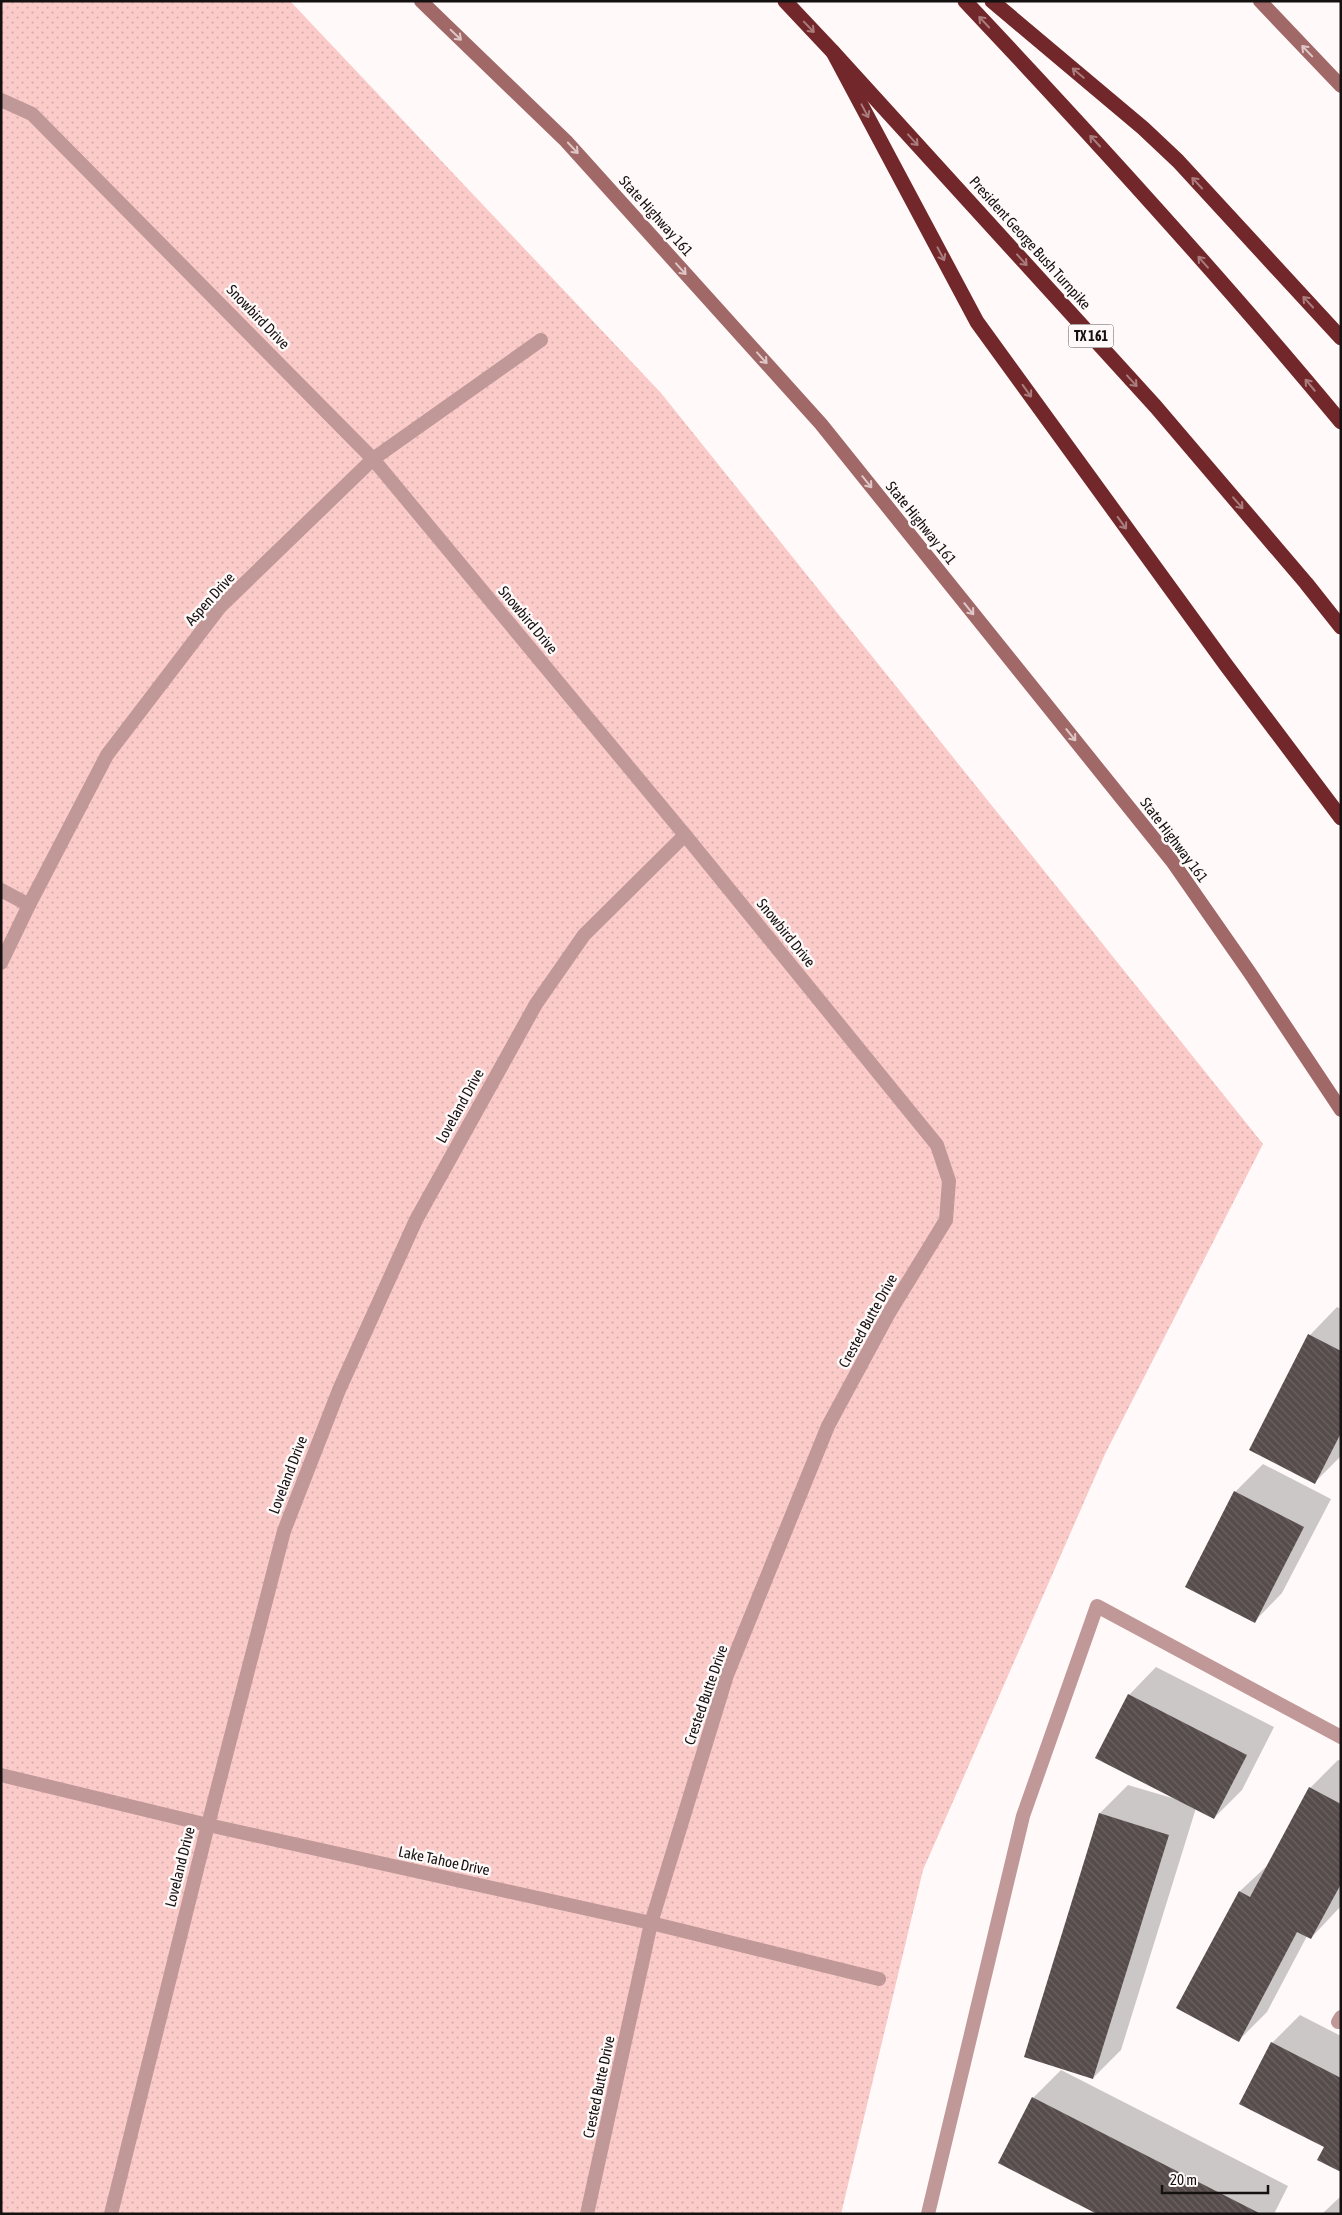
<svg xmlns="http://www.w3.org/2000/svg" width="1342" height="2215" font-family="'Asap Condensed',sans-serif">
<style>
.grass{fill:url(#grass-dots)}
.shadow{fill:#0003}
.building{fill:url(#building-back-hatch)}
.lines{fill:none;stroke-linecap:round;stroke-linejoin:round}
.service{stroke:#c09897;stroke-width:14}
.minor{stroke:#c09897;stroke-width:14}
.secondary{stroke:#a06968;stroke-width:14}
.motorway{stroke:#72282b;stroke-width:15}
.oneway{stroke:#aa7c7d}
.oneway2{stroke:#dec7c6}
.labels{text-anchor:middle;stroke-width:5;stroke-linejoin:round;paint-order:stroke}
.shield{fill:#fff9f9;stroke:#5b5757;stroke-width:1}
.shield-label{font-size:14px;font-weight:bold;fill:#151111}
.street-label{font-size:15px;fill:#151111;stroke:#fff9f9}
</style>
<defs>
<pattern id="grass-dots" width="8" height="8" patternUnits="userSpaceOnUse" patternTransform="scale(1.25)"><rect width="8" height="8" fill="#facbc9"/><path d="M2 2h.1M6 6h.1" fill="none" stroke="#d5adac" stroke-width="1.8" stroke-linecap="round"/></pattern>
<pattern id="building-back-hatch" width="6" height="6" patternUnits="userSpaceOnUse" patternTransform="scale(1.25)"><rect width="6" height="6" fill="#574c4c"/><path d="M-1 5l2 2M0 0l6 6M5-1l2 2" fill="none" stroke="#6b6262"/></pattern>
</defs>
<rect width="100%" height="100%" fill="#fff9f9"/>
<polygon class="grass" points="1,1 290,1 661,393 1263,1144 1105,1454 923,1870 841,2214 1,2214"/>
<g class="shadow">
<polygon points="1337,1307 1341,1309 1341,1456 1315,1482 1310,1335"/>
<polygon points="1263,1464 1331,1499 1282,1593 1255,1621 1235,1492"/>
<polygon points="1156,1667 1274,1727 1242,1790 1214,1818 1196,1808 1121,2050 1093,2078 1025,2057 1100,1813 1128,1785 1179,1800 1129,1695"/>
<polygon points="1338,1760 1341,1761 1341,1906 1311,1938 1307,1936 1267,2012 1239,2040 1178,2008 1240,1891 1269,1864 1310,1788"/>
<polygon points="1300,2015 1341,2036 1341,2171 1326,2147 1272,2043"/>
<polygon points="1061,2070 1288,2186 1274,2214 1100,2214 1033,2098"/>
<polygon points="1341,2196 1341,2214 1323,2214 1323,2213"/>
</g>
<g class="building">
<polygon points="1308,1334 1341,1351 1341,1433 1315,1484 1249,1450"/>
<polygon points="1234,1491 1304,1527 1255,1623 1185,1587"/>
<polygon points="1128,1694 1247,1755 1214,1819 1095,1758"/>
<polygon points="1309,1787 1341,1804 1341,1884 1311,1939 1297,1932 1239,2042 1176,2008 1239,1891 1250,1897"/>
<polygon points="1099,1813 1169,1835 1093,2079 1024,2057"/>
<polygon points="1271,2042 1341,2078 1341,2172 1317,2160 1324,2147 1239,2104"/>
<polygon points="1032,2097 1261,2214 1097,2214 998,2163"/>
</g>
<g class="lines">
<g class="service">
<polyline points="1338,2022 1341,2017"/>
<polyline points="928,2214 1023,1816 1097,1606 1341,1737"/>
</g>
<g class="minor">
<polyline points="1,100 32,114 373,459 685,835 937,1145 949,1181 946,1220 889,1313 828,1426 727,1675 651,1923 587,2214"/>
<polyline points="1,890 29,905"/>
<polyline points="1,963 29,905 107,755 220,607 373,459 541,340"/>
<polyline points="1,1775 208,1825 651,1923 879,1979"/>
<polyline points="111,2214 208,1825 284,1531 339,1390 416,1220 536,1004 584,935 685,835"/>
</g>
<g class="secondary">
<polyline points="421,1 566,141 821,424 1172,861 1250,973 1341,1110"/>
<polyline points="1260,1 1341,86"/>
</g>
<g class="motorway">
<polyline points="785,1 833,52 1156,407 1306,583 1341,627"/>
<path d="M965,1C1094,138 1221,277 1341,422"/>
<polyline points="992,1 1143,128 1178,161 1341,338"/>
<polyline points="833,52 977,322 1226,665 1341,818"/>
</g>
</g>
<defs><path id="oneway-shaft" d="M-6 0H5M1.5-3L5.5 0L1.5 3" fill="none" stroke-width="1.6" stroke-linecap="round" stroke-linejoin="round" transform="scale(1.25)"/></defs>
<g class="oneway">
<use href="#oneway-shaft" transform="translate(984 22) rotate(-133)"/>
<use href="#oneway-shaft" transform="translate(809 27) rotate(46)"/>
<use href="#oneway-shaft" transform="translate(1078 73) rotate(-140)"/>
<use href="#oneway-shaft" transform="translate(865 111) rotate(62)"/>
<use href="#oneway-shaft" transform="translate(913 140) rotate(48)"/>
<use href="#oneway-shaft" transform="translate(1095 141) rotate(-133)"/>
<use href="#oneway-shaft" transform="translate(1197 183) rotate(-133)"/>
<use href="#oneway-shaft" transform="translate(941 254) rotate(62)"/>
<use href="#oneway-shaft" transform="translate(1022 260) rotate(48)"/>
<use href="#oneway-shaft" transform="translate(1203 262) rotate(-131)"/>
<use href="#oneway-shaft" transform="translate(1308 302) rotate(-133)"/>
<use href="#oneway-shaft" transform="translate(1132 381) rotate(48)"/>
<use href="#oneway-shaft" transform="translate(1310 385) rotate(-130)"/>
<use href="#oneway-shaft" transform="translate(1027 391) rotate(54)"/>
<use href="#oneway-shaft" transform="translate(1238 503) rotate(49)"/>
<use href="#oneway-shaft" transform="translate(1122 523) rotate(54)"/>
</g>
<g class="oneway2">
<use href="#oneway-shaft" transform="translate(456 35) rotate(44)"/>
<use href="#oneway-shaft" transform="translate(1307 51) rotate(-134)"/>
<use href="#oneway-shaft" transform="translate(573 148) rotate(47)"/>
<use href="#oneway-shaft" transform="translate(681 269) rotate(48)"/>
<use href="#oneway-shaft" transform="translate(762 358) rotate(48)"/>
<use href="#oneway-shaft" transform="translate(867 482) rotate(51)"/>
<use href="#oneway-shaft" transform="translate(969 609) rotate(51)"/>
<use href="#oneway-shaft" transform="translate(1071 735) rotate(51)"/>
</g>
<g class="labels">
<rect class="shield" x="1068.5" y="324.5" width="45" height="23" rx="4"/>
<g class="shield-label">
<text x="1091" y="341">TX 161</text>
</g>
<g class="street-label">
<text transform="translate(656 216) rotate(48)" y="5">State Highway 161</text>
<text transform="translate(1030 243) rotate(48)" y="5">President George Bush Turnpike</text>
<text transform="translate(258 317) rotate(46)" y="5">Snowbird Drive</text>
<text transform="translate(921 523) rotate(51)" y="5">State Highway 161</text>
<text transform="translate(210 599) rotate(-48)" y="5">Aspen Drive</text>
<text transform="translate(528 620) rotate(50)" y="5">Snowbird Drive</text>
<text transform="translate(1174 840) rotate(53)" y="5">State Highway 161</text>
<text transform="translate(786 933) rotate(51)" y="5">Snowbird Drive</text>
<text transform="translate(460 1106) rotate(-61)" y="5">Loveland Drive</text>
<text transform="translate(868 1321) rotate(-61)" y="5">Crested Butte Drive</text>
<text transform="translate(288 1475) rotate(-69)" y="5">Loveland Drive</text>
<text transform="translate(706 1695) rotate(-71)" y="5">Crested Butte Drive</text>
<text transform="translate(444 1861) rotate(12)" y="5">Lake Tahoe Drive</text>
<text transform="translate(180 1867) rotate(-76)" y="5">Loveland Drive</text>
<text transform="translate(599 2087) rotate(-78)" y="5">Crested Butte Drive</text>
</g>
</g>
<rect width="1342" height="2215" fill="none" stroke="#151111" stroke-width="5"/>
<path d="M1162 2185v8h106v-8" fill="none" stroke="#151111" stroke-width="2.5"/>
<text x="1170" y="2185" font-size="15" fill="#151111" stroke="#fff9f9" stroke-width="4" paint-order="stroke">20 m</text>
</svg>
